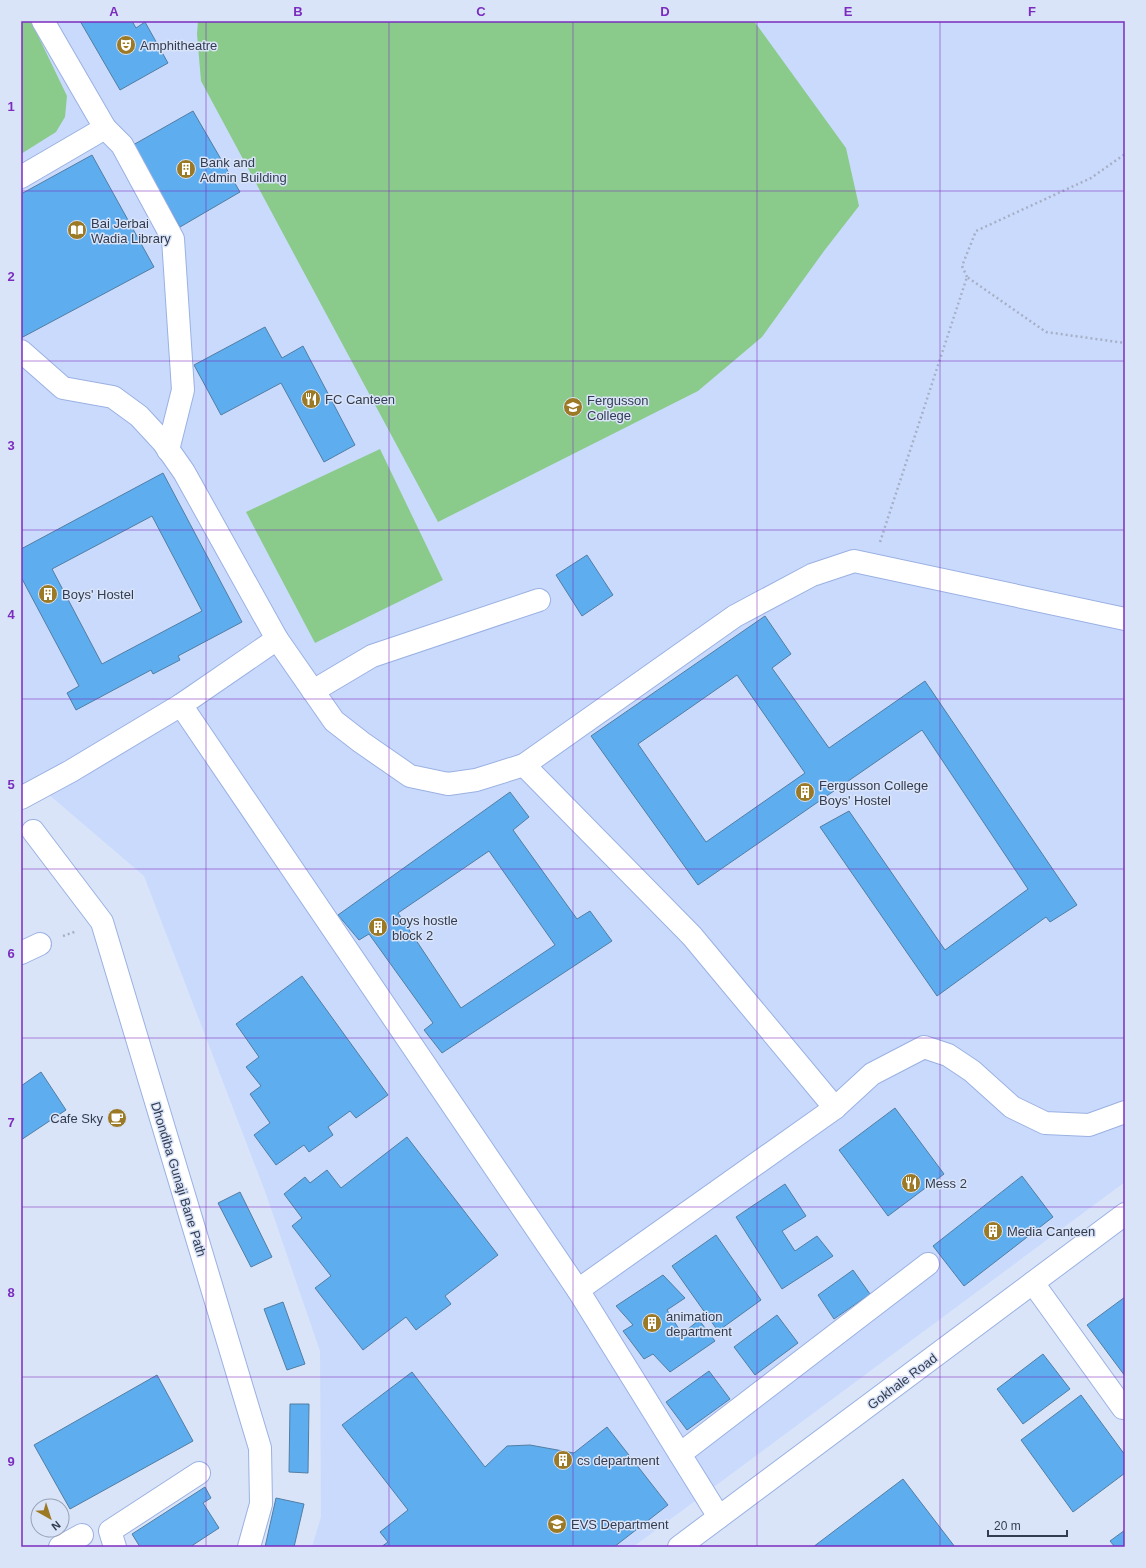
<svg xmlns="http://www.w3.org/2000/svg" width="1146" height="1568" font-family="Arial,sans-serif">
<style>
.built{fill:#cadafd}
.green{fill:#8acb8c}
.building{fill:#5dadef;stroke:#527ea4;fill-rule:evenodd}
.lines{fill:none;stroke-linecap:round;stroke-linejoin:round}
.minor-casing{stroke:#9ab1e2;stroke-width:24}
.path{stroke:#a6b0c4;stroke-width:2.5;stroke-dasharray:2 3;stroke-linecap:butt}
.minor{stroke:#fff;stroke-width:22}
.grid{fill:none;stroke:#7b2cbf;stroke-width:1;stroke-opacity:0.55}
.labels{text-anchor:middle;stroke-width:3;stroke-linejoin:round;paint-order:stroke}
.poi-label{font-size:13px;fill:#333c50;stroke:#dae4f8;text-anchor:start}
.street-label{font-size:13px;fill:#333c50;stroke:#dae4f8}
.neatline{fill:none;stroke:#7b2cbf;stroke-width:1.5}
.grid-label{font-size:13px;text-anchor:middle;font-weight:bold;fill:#7b2cbf}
</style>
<rect width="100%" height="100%" fill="#dae4f8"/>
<polygon class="built" points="21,21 1125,21 1125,1182 633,1547 312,1547 321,1517 320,1351 266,1194 144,876 47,793 21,797"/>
<g class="green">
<polygon points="21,21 31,21 67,96 65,117 56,132 21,154"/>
<polygon points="198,21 754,21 846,148 859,206 824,251 762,337 698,391 438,522 201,81 197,34"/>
<polygon points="380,449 443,580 315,643 246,512"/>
</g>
<g class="building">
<polygon points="80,21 132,21 136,28 145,22 168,63 120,90"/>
<polygon points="193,111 240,192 180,227 133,145"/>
<polygon points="92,155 154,267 21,338 21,194"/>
<polygon points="265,327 282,358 303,346 355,445 324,462 281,383 221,415 194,365"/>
<path d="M163,473L242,622L178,656L180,660L153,674L151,670L76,710L67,693L79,686L21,577V549ZM152,516L202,611L102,664L52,569Z"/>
<polygon points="587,555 613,595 582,616 556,575"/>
<path d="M765,616L791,654L772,668L829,748L925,681L1077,905L1050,922L1046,917L937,996L820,827L849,811L945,950L1028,889L922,730L698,885L591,736ZM737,675L805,773L706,842L638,744Z"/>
<path d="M510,792L529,817L513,830L577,919L590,911L612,941L442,1053L424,1030L433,1023L369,934L359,940L338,915ZM489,851L555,945L461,1008L398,913Z"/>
<polygon points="302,976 388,1095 356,1118 350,1111 328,1127 333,1135 309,1152 304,1145 276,1165 254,1135 270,1123 250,1094 261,1086 246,1067 259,1057 236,1024"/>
<polygon points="41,1072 66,1110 21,1140 21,1086"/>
<polygon points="895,1108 944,1174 888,1216 839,1150"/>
<polygon points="407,1137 498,1255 445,1296 451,1304 416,1330 406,1317 363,1350 315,1288 331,1276 292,1226 302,1218 284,1194 305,1177 310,1183 327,1170 341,1188"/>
<polygon points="1022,1176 1053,1217 964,1286 933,1246"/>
<polygon points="785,1184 806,1216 782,1231 795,1251 817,1236 833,1256 782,1289 736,1217"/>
<polygon points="240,1192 272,1257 251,1267 218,1203"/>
<polygon points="716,1235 761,1300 718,1331 672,1266"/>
<polygon points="853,1270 870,1294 834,1319 818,1295"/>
<polygon points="663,1275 685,1298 667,1310 682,1334 699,1320 715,1341 670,1372 653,1354 644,1359 623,1331 633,1325 616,1306"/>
<polygon points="1125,1297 1125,1376 1087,1325"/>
<polygon points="283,1302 305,1364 287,1370 264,1309"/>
<polygon points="777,1315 798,1343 755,1375 734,1347"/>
<polygon points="1043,1354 1070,1389 1023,1424 997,1389"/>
<polygon points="709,1371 730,1399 687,1430 666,1402"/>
<polygon points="412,1372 485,1467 507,1446 530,1445 574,1453 607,1427 668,1505 614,1547 381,1547 388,1542 380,1532 408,1510 342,1425"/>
<polygon points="157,1375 193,1441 70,1509 34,1445"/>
<polygon points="1081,1395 1125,1455 1125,1473 1073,1512 1021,1440"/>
<polygon points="290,1404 309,1404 308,1473 289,1472"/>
<polygon points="903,1479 955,1547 813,1547"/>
<polygon points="205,1487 211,1498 203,1503 219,1528 190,1547 140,1547 132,1534"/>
<polygon points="276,1498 304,1504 294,1547 265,1547"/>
<polygon points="1125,1530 1125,1547 1115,1547 1110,1541"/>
</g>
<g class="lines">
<g class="minor-casing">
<g id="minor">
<polyline points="105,128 122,145 173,239 183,390 168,450"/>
<polyline points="21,177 105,128 43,21"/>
<polyline points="21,351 63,388 113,397 139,416 163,442 184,472 277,639 334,721 361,742 410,776 448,784 476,780 524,765 735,616 812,575 854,561 1125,619"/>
<polyline points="313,691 372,656 539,600"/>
<polyline points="181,705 578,1290 719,1517"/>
<polyline points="524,765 692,936 835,1108"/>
<polyline points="21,798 71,771 181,705 277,639"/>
<polyline points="33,831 102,922 260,1448 261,1504 249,1547"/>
<polyline points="21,953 40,944"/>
<polyline points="1033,1283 1123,1408"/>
<polyline points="578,1290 835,1108 872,1074 924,1047 948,1055 972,1071 1012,1107 1045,1123 1089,1125 1125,1112"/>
<polyline points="680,1454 928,1264"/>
<polyline points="60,1547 82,1535"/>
<polyline points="115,1547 110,1531 199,1473"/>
<polyline points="679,1547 1125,1214"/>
</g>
</g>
<g class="path">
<polyline points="967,277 962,266 976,231 1091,178 1125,154"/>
<polyline points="880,542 967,277 1046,332 1125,343"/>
<polyline points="63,936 77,931"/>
</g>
<use href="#minor" class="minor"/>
</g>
<path class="grid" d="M206,21V1547M389,21V1547M573,21V1547M757,21V1547M940,21V1547M21,191H1125M21,361H1125M21,530H1125M21,699H1125M21,869H1125M21,1038H1125M21,1207H1125M21,1377H1125"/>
<defs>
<g id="theatre-disc" transform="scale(1)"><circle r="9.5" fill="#9c7924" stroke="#dae4f8"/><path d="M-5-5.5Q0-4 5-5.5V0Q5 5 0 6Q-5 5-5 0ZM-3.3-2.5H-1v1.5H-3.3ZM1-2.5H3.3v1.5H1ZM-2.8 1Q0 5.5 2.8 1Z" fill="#fff"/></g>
<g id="building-disc" transform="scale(1)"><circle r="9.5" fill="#9c7924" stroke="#dae4f8"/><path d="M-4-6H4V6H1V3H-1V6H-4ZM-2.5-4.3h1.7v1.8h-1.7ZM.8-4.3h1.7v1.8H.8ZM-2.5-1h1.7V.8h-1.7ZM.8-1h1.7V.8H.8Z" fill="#fff"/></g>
<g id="library-disc" transform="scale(1)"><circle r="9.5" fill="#9c7924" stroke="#dae4f8"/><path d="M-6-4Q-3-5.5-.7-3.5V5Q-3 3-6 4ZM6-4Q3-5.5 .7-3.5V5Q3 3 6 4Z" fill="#fff"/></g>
<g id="restaurant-disc" transform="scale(1)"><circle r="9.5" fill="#9c7924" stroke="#dae4f8"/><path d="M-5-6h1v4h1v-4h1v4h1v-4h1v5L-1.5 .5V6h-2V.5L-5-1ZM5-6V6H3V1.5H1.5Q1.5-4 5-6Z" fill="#fff"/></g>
<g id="university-disc" transform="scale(1)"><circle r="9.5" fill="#9c7924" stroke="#dae4f8"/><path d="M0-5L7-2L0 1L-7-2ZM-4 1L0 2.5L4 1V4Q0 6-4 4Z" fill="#fff"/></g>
<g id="cafe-disc" transform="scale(1)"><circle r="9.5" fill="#9c7924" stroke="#dae4f8"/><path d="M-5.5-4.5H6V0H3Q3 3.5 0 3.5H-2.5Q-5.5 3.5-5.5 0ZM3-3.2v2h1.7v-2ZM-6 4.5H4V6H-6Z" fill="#fff"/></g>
</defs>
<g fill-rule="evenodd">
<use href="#theatre-disc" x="126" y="45"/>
<use href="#building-disc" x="186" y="169"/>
<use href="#library-disc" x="77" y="230"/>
<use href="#restaurant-disc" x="311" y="399"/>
<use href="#university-disc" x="573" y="407"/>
<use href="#building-disc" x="48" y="594"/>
<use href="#building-disc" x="805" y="792"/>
<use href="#building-disc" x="378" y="927"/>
<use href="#cafe-disc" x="117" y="1118"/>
<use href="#restaurant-disc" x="911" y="1183"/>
<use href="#building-disc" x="993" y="1231"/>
<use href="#building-disc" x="652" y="1323"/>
<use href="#building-disc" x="563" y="1460"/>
<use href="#university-disc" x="557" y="1524"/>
</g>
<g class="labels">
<g class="poi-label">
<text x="140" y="50">Amphitheatre</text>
<text x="200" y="167">Bank and<tspan x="200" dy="15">Admin Building</tspan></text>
<text x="91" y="228">Bai Jerbai<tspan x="91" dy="15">Wadia Library</tspan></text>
<text x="325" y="404">FC Canteen</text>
<text x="587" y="405">Fergusson<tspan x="587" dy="15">College</tspan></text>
<text x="62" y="599">Boys' Hostel</text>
<text x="819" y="790">Fergusson College<tspan x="819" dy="15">Boys' Hostel</tspan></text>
<text x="392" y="925">boys hostle<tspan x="392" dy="15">block 2</tspan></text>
<text x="103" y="1123" text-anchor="end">Cafe Sky</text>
<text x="925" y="1188">Mess 2</text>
<text x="1007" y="1236">Media Canteen</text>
<text x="666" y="1321">animation<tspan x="666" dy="15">department</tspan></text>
<text x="577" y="1465">cs department</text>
<text x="571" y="1529">EVS Department</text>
</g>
<g class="street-label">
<text transform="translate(179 1179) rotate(73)" y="5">Dhondiba Gunaji Bane Path</text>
<text transform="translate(902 1381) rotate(-37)" y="5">Gokhale Road</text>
</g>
</g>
<rect width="1146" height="1568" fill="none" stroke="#dae4f8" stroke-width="44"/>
<g transform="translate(50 1518) rotate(141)"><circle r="19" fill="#dae4f8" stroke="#97a1b5"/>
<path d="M0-3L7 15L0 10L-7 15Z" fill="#9c7924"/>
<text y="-6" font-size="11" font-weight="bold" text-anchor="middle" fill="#333c50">N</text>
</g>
<path d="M988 1530v6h79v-6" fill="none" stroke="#333c50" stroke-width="2"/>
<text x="994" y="1530" font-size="12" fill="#333c50" stroke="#dae4f8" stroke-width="3" paint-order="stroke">20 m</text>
<rect x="22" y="22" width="1102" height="1524" class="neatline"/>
<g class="grid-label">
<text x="114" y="16">A</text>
<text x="298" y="16">B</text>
<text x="481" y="16">C</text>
<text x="665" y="16">D</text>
<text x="848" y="16">E</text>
<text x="1032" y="16">F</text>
<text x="11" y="111">1</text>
<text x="11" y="281">2</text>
<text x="11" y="450">3</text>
<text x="11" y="619">4</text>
<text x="11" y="789">5</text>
<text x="11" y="958">6</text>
<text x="11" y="1127">7</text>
<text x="11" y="1297">8</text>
<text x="11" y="1466">9</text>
</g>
</svg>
